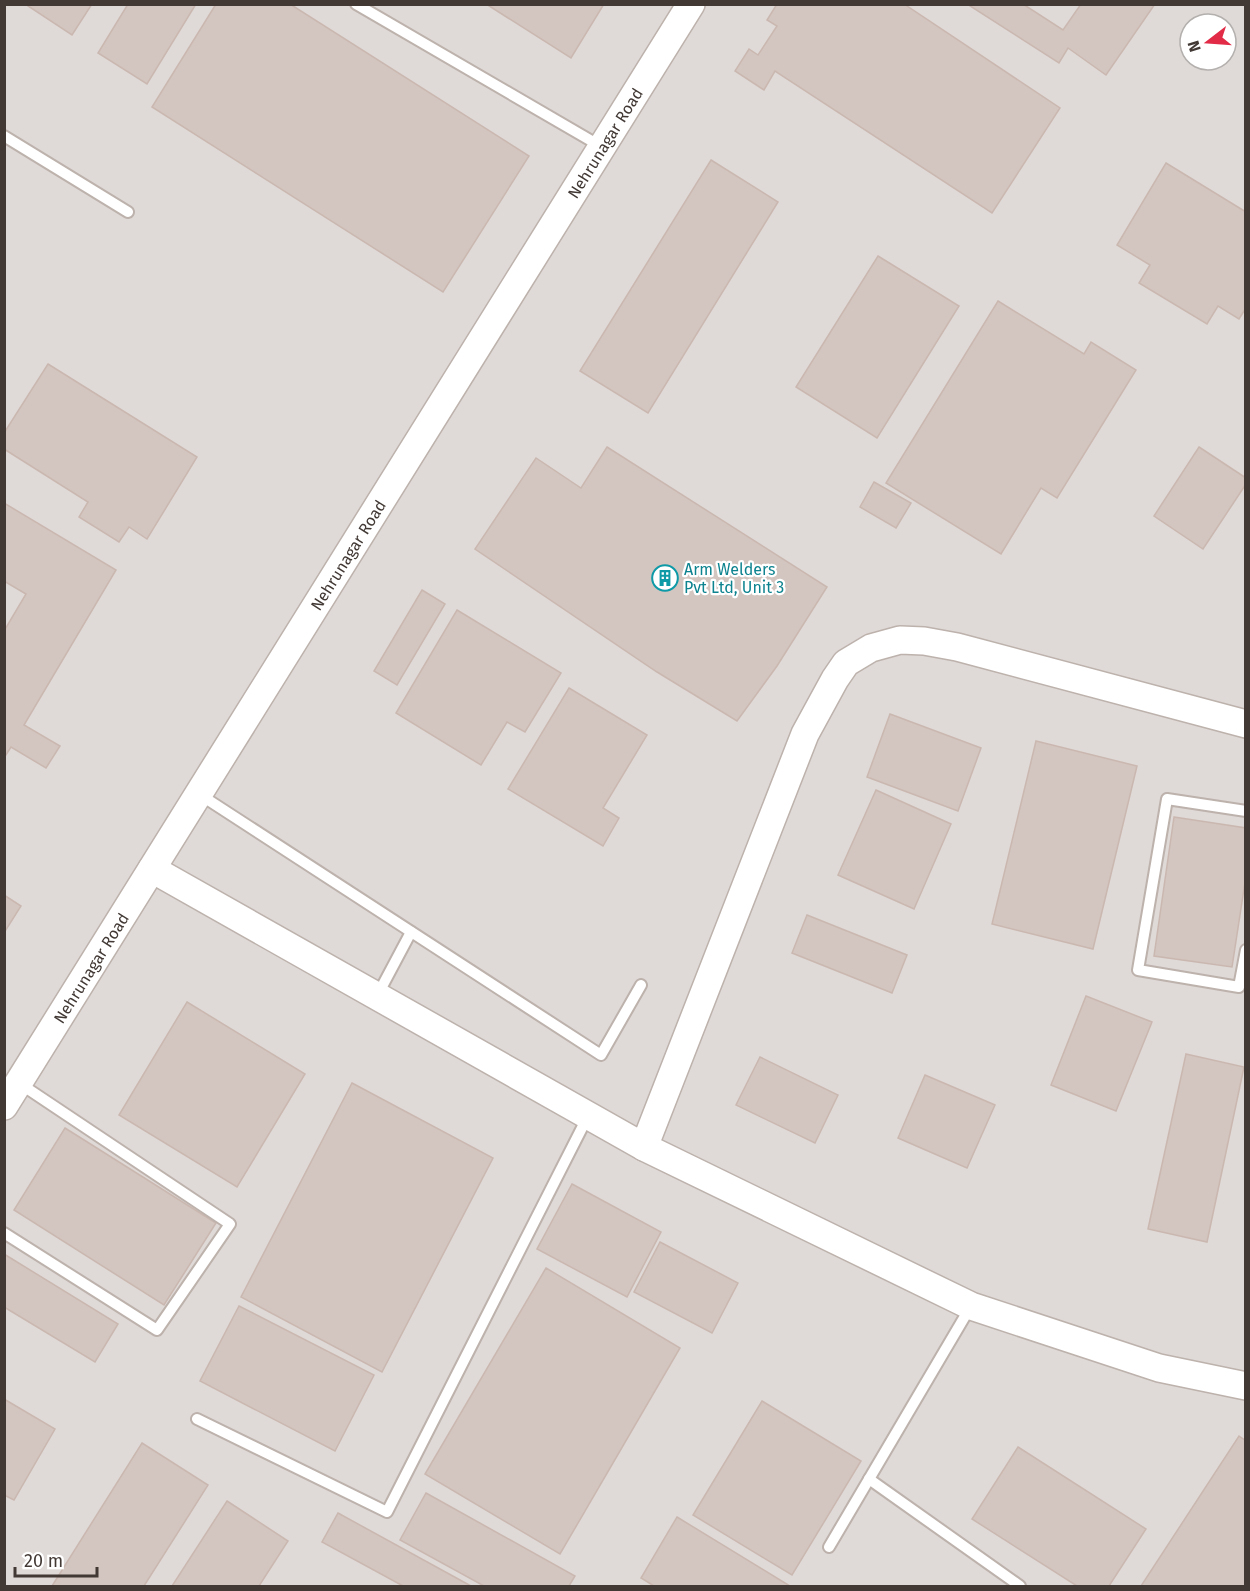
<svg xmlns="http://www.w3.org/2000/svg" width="1250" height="1591" font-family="'Fira Sans',sans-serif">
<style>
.industrial{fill:#dfd9d7;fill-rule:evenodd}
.building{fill:#d3c5bf;stroke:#cab8b0;stroke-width:1.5}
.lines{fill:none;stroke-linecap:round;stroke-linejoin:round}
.service-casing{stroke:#bdb2ac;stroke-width:14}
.tertiary-casing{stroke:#bdb2ac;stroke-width:30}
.service{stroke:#fff;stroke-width:10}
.tertiary{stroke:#fff;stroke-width:27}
.labels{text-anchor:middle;stroke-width:4.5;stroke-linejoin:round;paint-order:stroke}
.street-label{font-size:16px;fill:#423935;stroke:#fff}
.culture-label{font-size:16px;fill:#0d838f;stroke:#fff;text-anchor:start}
</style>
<rect width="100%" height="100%" fill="#f0e9e5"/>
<path class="industrial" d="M5,5H1245V1586H5ZM1190,24H1226V60H1190Z"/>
<g class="building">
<polygon points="25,4 92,4 72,35"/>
<polygon points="128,4 196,4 147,84 98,53"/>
<polygon points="216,4 290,4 529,156 443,292 152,107"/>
<polygon points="486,4 604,4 571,58"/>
<polygon points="777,4 904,4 1060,108 992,213 775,71 764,90 735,71 749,49 758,55 777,26 767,20"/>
<polygon points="967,4 1023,4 1063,30 1081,4 1155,4 1106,75 1068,48 1059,63"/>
<polygon points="711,160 778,202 648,413 580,371"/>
<polygon points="1166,163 1246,212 1246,308 1239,319 1218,306 1207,324 1139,283 1150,265 1117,245"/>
<polygon points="878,256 959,306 877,438 796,387"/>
<polygon points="998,301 1084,354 1091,342 1136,370 1057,498 1041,488 1001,554 886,483"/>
<polygon points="48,364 197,457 147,539 129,527 119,542 79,517 88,502 4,449 4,433"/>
<polygon points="607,447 827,587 777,666 737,721 657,672 475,549 536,458 581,488"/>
<polygon points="1199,447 1246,478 1246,484 1203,549 1154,516"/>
<polygon points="874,482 911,503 896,528 860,507"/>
<polygon points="4,503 116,570 24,725 60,746 46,768 11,747 4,758 4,631 26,594 4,581"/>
<polygon points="422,590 445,604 397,685 374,671"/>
<polygon points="457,610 561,673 525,732 507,722 481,765 396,713"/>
<polygon points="569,688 647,735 603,808 619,818 603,846 508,789"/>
<polygon points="890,714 981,748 958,811 867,777"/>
<polygon points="1036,741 1137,766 1093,949 992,924"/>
<polygon points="876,790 951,824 914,909 838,875"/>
<polygon points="1174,817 1246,828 1246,876 1232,967 1154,956"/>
<polygon points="4,895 21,906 4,933"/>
<polygon points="807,915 907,955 892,993 792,953"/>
<polygon points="1086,996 1152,1022 1116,1111 1051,1085"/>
<polygon points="187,1002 305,1074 237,1187 119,1115"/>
<polygon points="1186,1054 1244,1067 1207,1242 1148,1229"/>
<polygon points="760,1057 838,1095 815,1143 736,1105"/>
<polygon points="925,1075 995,1105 967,1168 898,1138"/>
<polygon points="352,1083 493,1158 382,1372 241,1297"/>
<polygon points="65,1128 216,1223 164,1305 14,1210"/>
<polygon points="572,1184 661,1232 627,1297 537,1249"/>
<polygon points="660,1242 738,1283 712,1333 634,1292"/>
<polygon points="4,1254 118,1324 95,1362 4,1307"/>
<polygon points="546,1268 680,1348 560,1554 425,1474"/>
<polygon points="239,1306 374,1375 335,1451 200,1381"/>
<polygon points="4,1399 55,1429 14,1500 4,1495"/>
<polygon points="762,1401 861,1461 792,1575 693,1515"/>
<polygon points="1239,1436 1246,1441 1246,1586 1141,1586"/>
<polygon points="142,1443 208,1485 144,1586 52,1586"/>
<polygon points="1018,1447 1146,1529 1109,1586 1077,1586 972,1519"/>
<polygon points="426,1493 575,1576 569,1586 484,1586 400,1540"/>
<polygon points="227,1501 288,1541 259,1586 172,1586"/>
<polygon points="338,1513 471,1586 403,1586 322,1542"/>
<polygon points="677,1517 790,1586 654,1586 641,1578"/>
</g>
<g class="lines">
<g class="service-casing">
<g id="service">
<polyline points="356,4 602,147"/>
<polyline points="4,136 128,212"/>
<polyline points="199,794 601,1055 641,985"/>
<polyline points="1246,811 1167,799 1138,970 1239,987 1246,950"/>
<polyline points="377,996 411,932"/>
<polyline points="4,1233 157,1330 230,1224 19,1083"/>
<polyline points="197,1419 387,1512 588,1116"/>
<polyline points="869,1479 1020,1586"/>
<polyline points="829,1547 971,1306"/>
</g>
</g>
<g class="tertiary-casing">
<g id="tertiary">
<polyline points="152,869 644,1147 971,1306 1159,1368 1246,1386"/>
<polyline points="4,1106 691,4"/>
<polyline points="644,1147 805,734 835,679 846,663 871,648 900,640 924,641 957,647 1246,724"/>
</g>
</g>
<use href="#service" class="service"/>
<use href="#tertiary" class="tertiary"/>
</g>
<defs>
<g id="building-ring" transform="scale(1.35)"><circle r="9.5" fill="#fff" stroke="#0f9aa8" stroke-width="1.5"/><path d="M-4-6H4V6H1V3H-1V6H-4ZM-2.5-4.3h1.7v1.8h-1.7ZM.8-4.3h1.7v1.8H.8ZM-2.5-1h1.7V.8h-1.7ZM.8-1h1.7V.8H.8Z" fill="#0f9aa8"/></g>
</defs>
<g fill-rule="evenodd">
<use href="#building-ring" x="665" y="578"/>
</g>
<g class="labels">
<g class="street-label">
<text transform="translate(605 143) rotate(-58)" y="6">Nehrunagar Road</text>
<text transform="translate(348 555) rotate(-58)" y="6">Nehrunagar Road</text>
<text transform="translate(91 968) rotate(-58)" y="6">Nehrunagar Road</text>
</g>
<g class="culture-label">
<text x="684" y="575">Arm Welders<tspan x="684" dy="18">Pvt Ltd, Unit 3</tspan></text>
</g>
</g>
<rect width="1250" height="1591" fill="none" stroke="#423935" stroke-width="12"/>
<g transform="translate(1208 42) rotate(253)"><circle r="28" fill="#ffffff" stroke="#b3b0ae" stroke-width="1.5"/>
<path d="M0-4.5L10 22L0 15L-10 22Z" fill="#e12b47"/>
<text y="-9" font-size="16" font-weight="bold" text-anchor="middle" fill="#423935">N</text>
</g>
<path d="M15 1567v9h82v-9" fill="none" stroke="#423935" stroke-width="3"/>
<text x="24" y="1567" font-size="18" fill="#423935" stroke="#ffffff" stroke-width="4.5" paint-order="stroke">20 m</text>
</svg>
